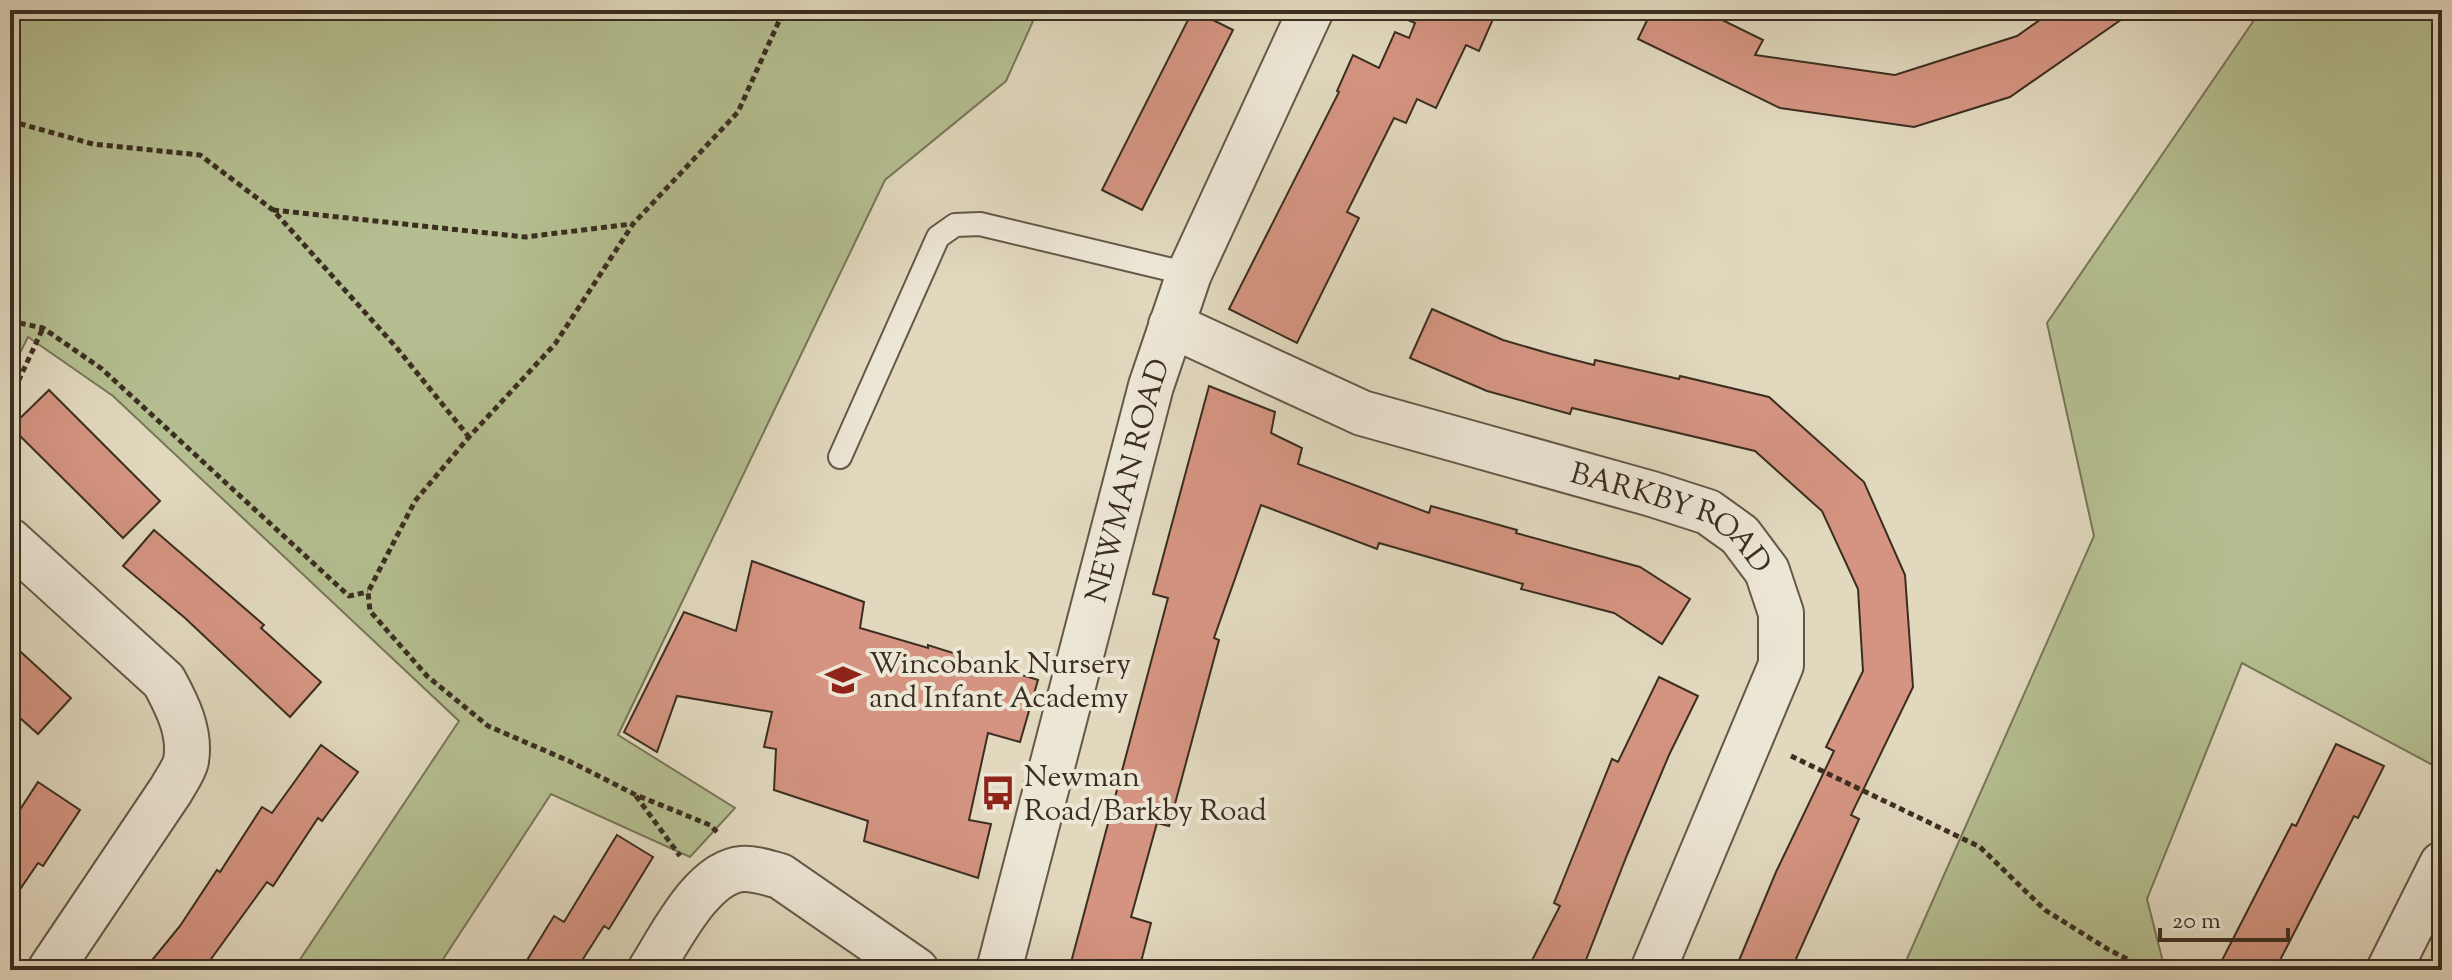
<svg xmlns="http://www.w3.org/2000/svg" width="2452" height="980" font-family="'Sorts Mill Goudy',serif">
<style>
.green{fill:#b4be90;stroke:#787658;stroke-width:2}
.building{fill:#d49481;stroke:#3b2e21;stroke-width:2}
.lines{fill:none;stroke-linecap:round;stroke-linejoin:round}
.service-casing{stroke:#645848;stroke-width:26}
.minor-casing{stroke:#645848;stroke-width:48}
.tertiary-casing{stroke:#645848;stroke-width:48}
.path{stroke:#3b2e21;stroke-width:5;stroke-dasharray:6 4;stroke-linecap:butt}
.service{stroke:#ece6d5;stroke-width:22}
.minor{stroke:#ece6d5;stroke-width:44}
.tertiary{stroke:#ece6d5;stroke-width:44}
.labels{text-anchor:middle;stroke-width:8;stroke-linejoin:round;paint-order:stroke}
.street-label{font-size:30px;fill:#3b2e21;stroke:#ece6d5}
.poi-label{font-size:30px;fill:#3b2e21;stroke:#ece6d5;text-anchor:start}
</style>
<rect width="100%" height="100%" fill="#e1d8be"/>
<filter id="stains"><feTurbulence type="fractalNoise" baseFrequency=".0025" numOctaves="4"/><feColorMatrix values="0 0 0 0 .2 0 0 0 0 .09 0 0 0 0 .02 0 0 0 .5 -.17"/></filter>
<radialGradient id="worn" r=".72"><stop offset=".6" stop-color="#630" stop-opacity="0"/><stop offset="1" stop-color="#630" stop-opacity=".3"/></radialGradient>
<g class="green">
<polygon points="10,10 1038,10 1006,81 885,180 618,735 735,808 690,857 551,794 436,970 293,970 459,721 113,396 28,337 10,373"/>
<polygon points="2261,10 2442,10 2442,770 2242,663 2147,899 2163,962 2159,970 1902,970 2094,536 2047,323"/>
</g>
<g class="building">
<polygon points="1193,10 1233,30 1142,210 1102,190"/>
<polygon points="1385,10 1497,10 1479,51 1466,45 1436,108 1417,99 1406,123 1394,118 1347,212 1359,218 1297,343 1229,309 1339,92 1337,91 1353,55 1379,68 1395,32 1409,38 1415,23"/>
<polygon points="1652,10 1702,10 1763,40 1755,55 1895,75 2017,36 2054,10 2135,10 2010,97 1914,127 1780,108 1638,39"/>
<polygon points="1432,309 1503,340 1551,354 1594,365 1595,360 1679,379 1680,376 1769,397 1864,482 1905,575 1913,687 1851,815 1859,819 1791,970 1735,970 1776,872 1834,751 1826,747 1863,671 1858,589 1822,511 1755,451 1572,408 1570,414 1487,391 1410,358"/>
<polygon points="1209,386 1275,412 1271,433 1302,448 1298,464 1429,513 1431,506 1517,530 1516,533 1640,567 1690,599 1662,644 1614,613 1521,589 1523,584 1379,543 1377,549 1261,505 1214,638 1219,640 1169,826 1157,823 1131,917 1151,923 1139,970 1069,970 1168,598 1153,594"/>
<polygon points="49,390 160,501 123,538 11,427"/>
<polygon points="154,530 264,625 261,628 321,682 290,717 185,618 123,566"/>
<polygon points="752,561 864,602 860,628 928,648 928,645 1038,680 1020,742 988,733 969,820 991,824 978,878 864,841 868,821 774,790 776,749 764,747 772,712 677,696 657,752 624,732 684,612 736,631"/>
<polygon points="10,642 71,698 38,734 10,709"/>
<polygon points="1659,677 1698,696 1669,755 1627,855 1582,970 1527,970 1560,906 1554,903 1612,759 1618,762"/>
<polygon points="2336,744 2384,766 2358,818 2354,816 2275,970 2217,970 2292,824 2296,826"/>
<polygon points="321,745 358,772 322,821 318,818 273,886 267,882 203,970 144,970 180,926 217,870 220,872 262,807 272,813"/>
<polygon points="38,782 80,810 43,866 38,863 10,904 10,825"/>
<polygon points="617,835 653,857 609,929 604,926 576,970 521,970 554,916 564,922"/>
</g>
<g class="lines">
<g class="service-casing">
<polyline id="service" points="840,457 938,237 955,225 980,224 1189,274"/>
</g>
<g class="minor-casing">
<g id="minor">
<path id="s1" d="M1171,325L1362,413L1652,494L1708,512L1740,535L1767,571L1781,613V665L1653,970"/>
<path d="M10,541L164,681C177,705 191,732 186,761C184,770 176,781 171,790L50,970"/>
<path d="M650,970C670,939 702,872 742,869C755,868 768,873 780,876L916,970"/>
<polyline points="2389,970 2442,864"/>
</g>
</g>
<g class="tertiary-casing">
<g id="tertiary">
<path id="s2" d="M999,970L1151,386L1189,274L1311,10"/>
</g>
</g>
<g class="path">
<polyline points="10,121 93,144 200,155 273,210 396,347 469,437"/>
<polyline points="273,210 525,237 632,224"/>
<polyline points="10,321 43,328 102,369 349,596 368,592"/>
<polyline points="10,399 43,328"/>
<polyline points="1791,756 1980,847 2045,910 2109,950 2150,970"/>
<polyline points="636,796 680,856"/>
<polyline points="717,832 710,825 636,795 569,761 488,726 427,676 370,611 368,592 415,501 469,437 555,344 633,224 738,112 784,10"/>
</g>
<use href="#service" class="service"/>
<use href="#minor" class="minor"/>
<use href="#tertiary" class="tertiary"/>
</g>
<defs>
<g id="school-bare" transform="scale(2.76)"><path d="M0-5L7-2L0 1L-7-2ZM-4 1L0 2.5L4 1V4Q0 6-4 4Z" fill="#8f2418" stroke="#ece6d5" stroke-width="2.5" paint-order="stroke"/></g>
<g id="bus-bare" transform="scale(2.76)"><path d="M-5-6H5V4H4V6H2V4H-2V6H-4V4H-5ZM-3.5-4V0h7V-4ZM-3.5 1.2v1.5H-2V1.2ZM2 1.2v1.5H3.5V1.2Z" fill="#8f2418" stroke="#ece6d5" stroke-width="2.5" paint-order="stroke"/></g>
</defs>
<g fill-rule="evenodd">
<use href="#school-bare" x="843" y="680"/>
<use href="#bus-bare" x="998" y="793"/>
</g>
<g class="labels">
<g class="street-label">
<text dy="10" stroke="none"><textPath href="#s2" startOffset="506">NEWMAN ROAD</textPath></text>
<text dy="10" stroke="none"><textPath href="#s1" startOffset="540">BARKBY ROAD</textPath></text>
</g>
<g class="poi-label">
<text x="869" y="673">Wincobank Nursery<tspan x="869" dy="34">and Infant Academy</tspan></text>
<text x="1024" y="786">Newman<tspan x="1024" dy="34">Road/Barkby Road</tspan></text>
</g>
</g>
<rect width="2452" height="980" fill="none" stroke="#e1d8be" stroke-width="40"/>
<rect x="12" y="12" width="2428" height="956" fill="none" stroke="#3b2e21" stroke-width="4"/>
<rect x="20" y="20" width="2412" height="940" fill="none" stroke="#3b2e21" stroke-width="2"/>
<path d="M2160 928v12h128v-12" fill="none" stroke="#3b2e21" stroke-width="4"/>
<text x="2172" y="928" font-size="24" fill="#3b2e21" stroke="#ece6d5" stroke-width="6" paint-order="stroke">20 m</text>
<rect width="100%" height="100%" filter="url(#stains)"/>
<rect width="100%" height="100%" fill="url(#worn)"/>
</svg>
